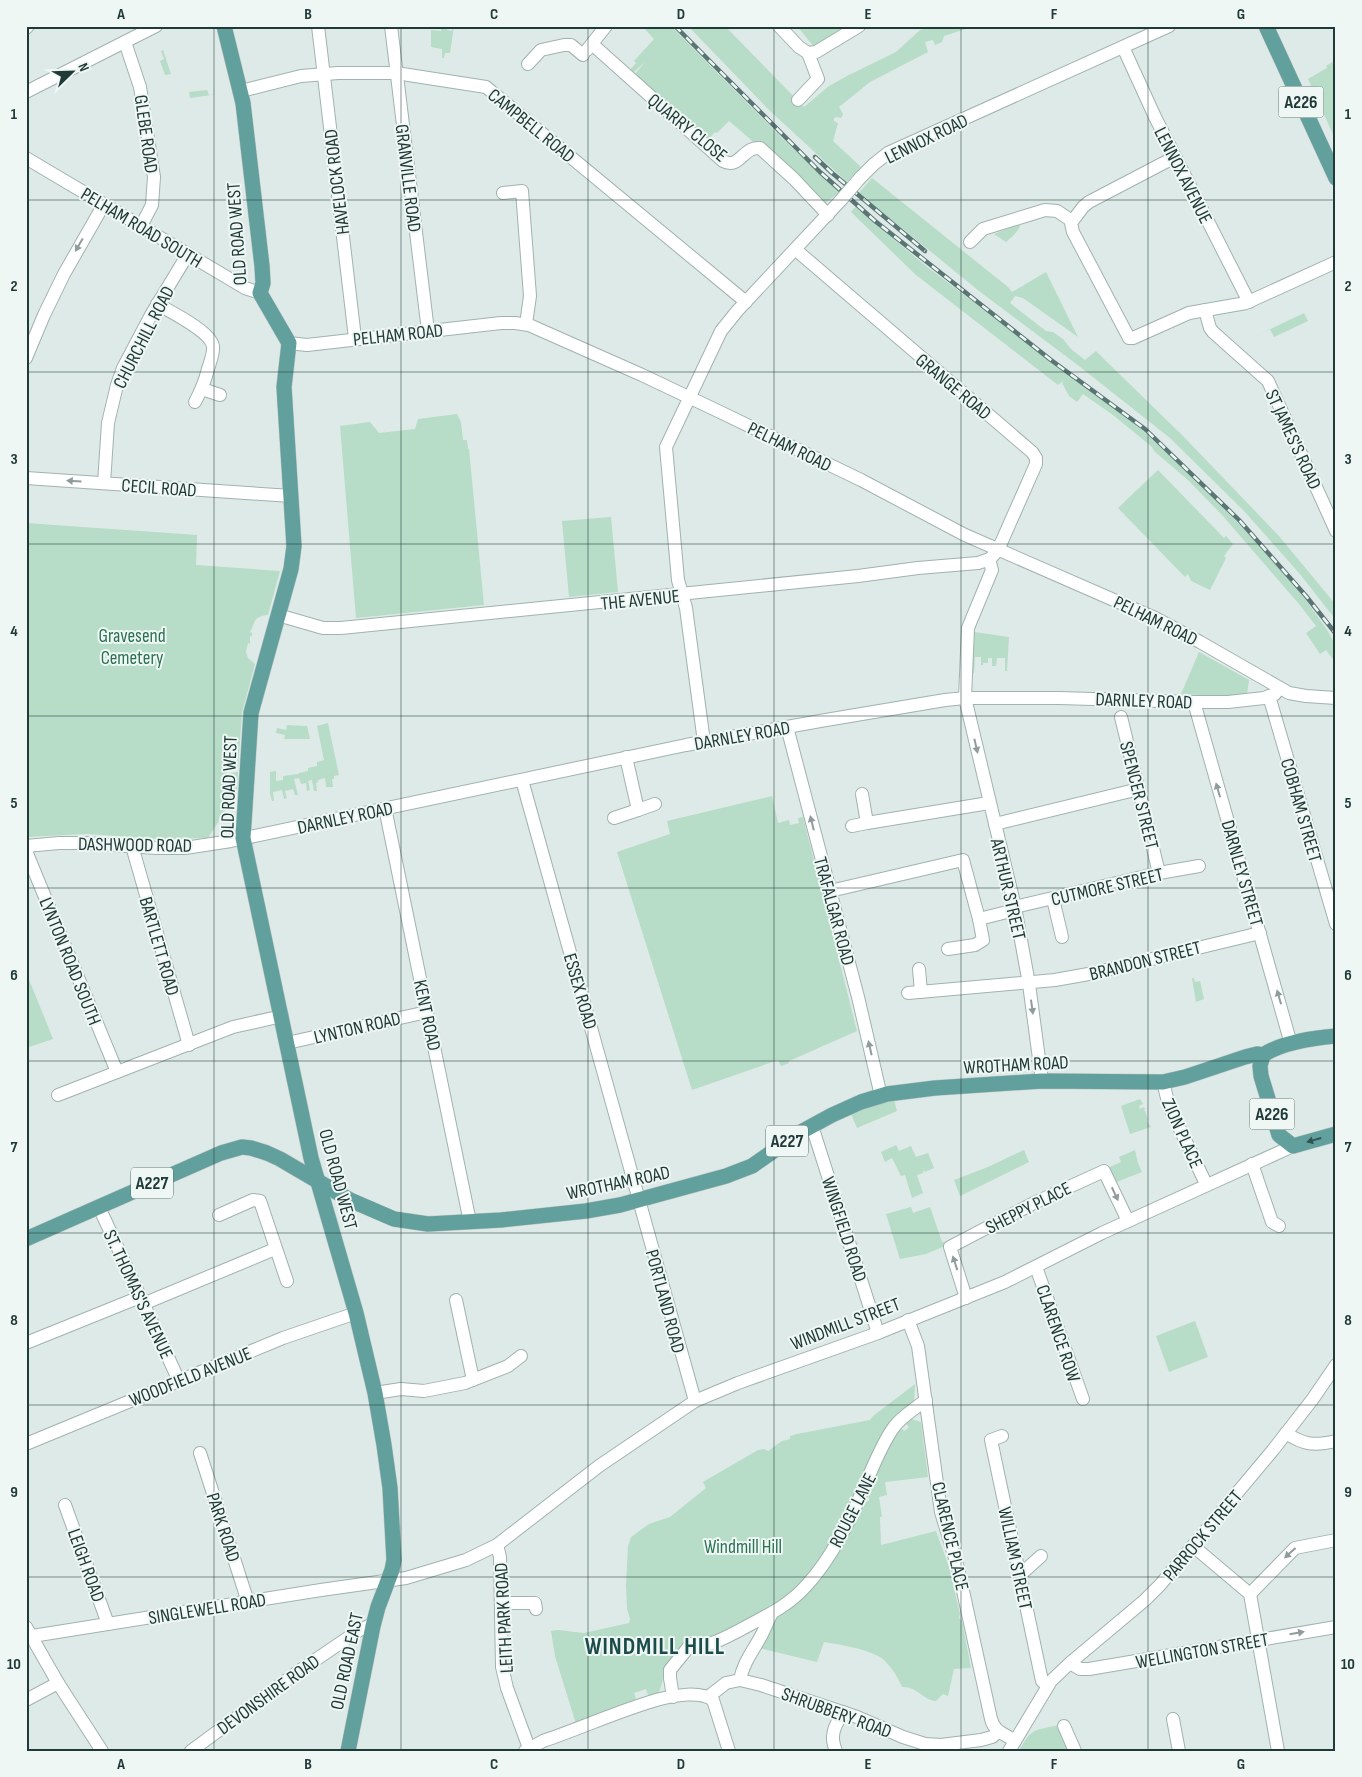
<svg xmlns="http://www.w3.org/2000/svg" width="1362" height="1777" font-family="'Sofia Sans Condensed',sans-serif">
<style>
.green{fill:#b7dcc8}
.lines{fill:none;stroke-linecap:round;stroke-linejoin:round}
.minor-casing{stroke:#a1b2af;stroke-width:14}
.major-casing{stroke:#bcc4c3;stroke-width:16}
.minor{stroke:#fff;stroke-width:12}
.major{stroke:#62a09d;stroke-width:15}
.rail-casing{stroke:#5a7674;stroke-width:4.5}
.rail{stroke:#eff7f4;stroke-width:2.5;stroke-dasharray:8;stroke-linecap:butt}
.minor-bridge-casing{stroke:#a1b2af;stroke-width:14;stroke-linecap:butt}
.minor-bridge{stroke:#fff;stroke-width:12}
.oneway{fill:#909c9c}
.oneway2{fill:#305451}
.grid{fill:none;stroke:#203a38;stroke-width:1;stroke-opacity:0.55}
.labels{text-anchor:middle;stroke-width:4;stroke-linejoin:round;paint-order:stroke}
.shield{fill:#eff7f4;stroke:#5e7370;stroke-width:1}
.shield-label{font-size:18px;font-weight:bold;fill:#203a38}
.street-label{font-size:19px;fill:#203a38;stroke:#eff7f4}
.park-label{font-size:19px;fill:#2a7154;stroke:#eff7f4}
.district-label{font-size:24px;font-weight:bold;letter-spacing:1px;fill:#1c4c4a;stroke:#eff7f4}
.neatline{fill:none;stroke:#203a38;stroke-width:2}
.grid-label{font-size:16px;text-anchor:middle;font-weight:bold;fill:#203a38}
</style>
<rect width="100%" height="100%" fill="#deeae7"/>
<g class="green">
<polygon points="441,26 448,26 447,30 452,31 454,26 450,53 445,53 444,58 442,58 442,49 431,47 431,30 441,31"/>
<polygon points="642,26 671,26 793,149 841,191 825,203 729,121 717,133 715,132 707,141 635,74 645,62 633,73 630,70 636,63 634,61 654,39"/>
<polygon points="688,26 725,26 804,107 829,86 847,76 896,52 920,30 939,26 983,26 966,29 944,36 942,42 935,45 933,40 925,42 928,52 870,82 839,107 843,114 841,118 837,117 834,118 834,121 838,123 833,141 861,167 847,182 768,109"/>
<polygon points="797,26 847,26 815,48"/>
<polygon points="163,50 171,74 165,75 160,61 164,59 161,51"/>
<polygon points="1336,60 1336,141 1308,79 1327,68 1326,66"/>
<polygon points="207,90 209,95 218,94 190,98 189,92"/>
<polygon points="872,178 1008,287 1012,292 1046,272 1078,337 1023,298 1015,296 1010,303 1046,331 1053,332 1063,339 1071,349 1085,360 1096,351 1106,361 1183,436 1279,536 1336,605 1336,620 1299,573 1244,511 1170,438 1079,366 979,291 859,193"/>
<polygon points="855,207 926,266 1142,430 1208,491 1251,537 1301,593 1327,630 1336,646 1336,663 1326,650 1320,654 1306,633 1316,626 1299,604 1222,515 1189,481 1154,451 1152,447 1113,415 1083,394 1077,402 1069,396 1062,383 1064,380 1058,385 916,275 851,212"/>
<path d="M1019,224L1020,227C1015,234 1013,236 1006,242L994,234Z"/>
<polygon points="1304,313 1308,321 1274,337 1270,329 1254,337"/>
<polygon points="457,414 461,422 463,440 467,440 468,449 469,449 484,605 356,618 340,426 370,422 379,433 415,429 418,419"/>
<polygon points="1158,470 1224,538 1226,536 1233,544 1224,556 1226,558 1210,590 1191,581 1188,574 1185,577 1118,508"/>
<polygon points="611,517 618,592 569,597 562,521"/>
<path d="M26,523L197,535L196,565L280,571L268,615C252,616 255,625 250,632L252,633V636H250V644L248,643L246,652L248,658L255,664L242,713L238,768H227V774L238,772L237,793L208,838L160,839L87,834L26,837Z"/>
<polygon points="974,632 1009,637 1007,671 1005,671 1005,658 997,658 996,666 992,666 992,658 988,658 988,663 983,663 983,665 981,665 981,657 975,657 974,673 972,673"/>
<polygon points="1199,652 1249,680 1247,694 1221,696 1181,694"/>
<polygon points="328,723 339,775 334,776 334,779 332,779 333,787 326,787 325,778 318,780 318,782 316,783 317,791 314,791 312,780 308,781 310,790 307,791 306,783 301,784 299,778 294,779 298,795 295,795 293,789 285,791 287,798 284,799 282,790 273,792 274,801 272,801 270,793 270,772 276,771 276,781 283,780 283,776 299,774 299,773 308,771 308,768 317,766 317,762 324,760 317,726"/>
<polygon points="287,725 307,726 310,739 284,739 285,735 276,733 277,728 286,730"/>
<polygon points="772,796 778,823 789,820 790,825 799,823 798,818 803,817 857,1031 789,1061 789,1063 781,1066 778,1060 692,1090 617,852 670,834 667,821"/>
<polygon points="26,972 53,1039 26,1048"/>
<polygon points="1192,978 1194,978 1195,982 1200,981 1204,999 1196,1002"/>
<polygon points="1140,1099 1143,1104 1139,1106 1140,1109 1144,1107 1145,1110 1143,1111 1145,1111 1148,1120 1147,1121 1151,1127 1130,1134 1121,1106"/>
<polygon points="894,1100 897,1111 857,1128 851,1114 869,1107"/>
<polygon points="896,1145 899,1151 911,1146 916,1157 928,1153 934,1168 925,1172 920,1160 924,1170 923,1173 917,1175 923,1193 912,1198 905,1175 901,1176 892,1158 885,1162 881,1152"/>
<polygon points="1024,1150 1029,1162 960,1196 954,1180 988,1167"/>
<polygon points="1135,1150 1138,1163 1142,1172 1114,1183 1109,1171 1110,1167 1121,1162 1119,1157"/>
<polygon points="911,1207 913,1213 930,1207 942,1242 944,1242 945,1246 926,1254 900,1259 886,1214"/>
<polygon points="1195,1321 1208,1357 1169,1372 1156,1336"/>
<polygon points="915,1384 914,1403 842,1529 798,1591 731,1633 699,1641 697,1638 691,1636 665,1674 658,1695 649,1698 646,1689 634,1693 637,1702 576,1724 555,1656 551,1631 558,1630 584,1633 629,1623 630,1619 627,1609 626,1585 628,1546 631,1537 649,1524 670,1517 706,1488 703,1482 758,1450 764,1449 768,1451 782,1441 790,1439 790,1436 797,1434 870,1420 873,1416"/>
<path d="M912,1419L921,1422L928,1477L885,1482L887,1495L879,1497L882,1517H880L881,1545L936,1531L949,1567L960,1614L959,1618L962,1621L971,1668L954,1669L948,1696L943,1694L936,1701C923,1700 917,1686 902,1687C899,1678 887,1660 878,1656C862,1648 842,1645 824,1642L817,1662L759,1648L774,1620L864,1501H869C869,1497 868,1493 869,1489C873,1470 890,1445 901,1429L905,1431L909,1427L906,1424Z"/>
<path d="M1059,1725L1072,1751H1019C1032,1727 1034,1731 1059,1725Z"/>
</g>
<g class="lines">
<g class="minor-casing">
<g id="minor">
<polyline points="318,26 355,338"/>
<polyline points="391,26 428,331"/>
<polyline points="779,26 799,47 808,53 818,79 798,100"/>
<polyline points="26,28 28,26"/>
<polyline points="125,42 140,87 154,177 152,205 141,226"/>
<path d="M592,44L723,161C740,170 743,146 760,148L794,179L828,215"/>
<polyline points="1123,47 1155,117 1249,302"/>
<polyline points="587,50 606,26"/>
<polyline points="808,53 816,52 859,26"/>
<polyline points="528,64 541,50 564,45 571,45 583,55"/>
<polyline points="241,91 301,76 338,73 396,73 486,87 746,302"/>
<polyline points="26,92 156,26"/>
<polyline points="1175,157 1089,202 1083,207 1071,223 1073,232 1129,338 1133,338 1189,313 1246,303 1336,262"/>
<polyline points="26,158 245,288 260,293"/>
<polyline points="860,178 874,164 888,153 1169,26"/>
<polyline points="503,193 522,191 530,296 526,324"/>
<polyline points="970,242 983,229 1045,210 1057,211 1072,221"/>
<path d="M157,304C171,312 210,331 213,346C214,353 210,362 208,369C205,381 201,391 195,402"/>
<polyline points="1205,310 1210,328 1213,332 1268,381 1336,531"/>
<polyline points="289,343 307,345 501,323 515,323 529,325 642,375 718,411 861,480 965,535 1155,618 1200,642 1289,693 1306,696 1336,698"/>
<polyline points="26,358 44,315 64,274 104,204"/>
<polyline points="202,389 220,395"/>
<polyline points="26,478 291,496"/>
<polyline points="104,483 108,423 117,385 123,368 151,315 188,254"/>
<polyline points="989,559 992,570 968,628 965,698 1015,907 1029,984 1042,1081"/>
<polyline points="278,615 323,628 341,628 858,576 918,568 978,563 990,559 998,550 1036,464 1036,458 1032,452 796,250"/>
<polyline points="1269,696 1336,924"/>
<polyline points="1194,702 1291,1044"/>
<polyline points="1121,717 1159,873"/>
<polyline points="787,727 858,997 881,1096"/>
<polyline points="704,742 686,608 678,580 666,447 721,331 738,310 841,200"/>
<polyline points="626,757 638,810 655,804"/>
<polyline points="522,780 695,1401"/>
<polyline points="862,794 867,823 989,803"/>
<polyline points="385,808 470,1222"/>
<polyline points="614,818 638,810"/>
<polyline points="995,824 1139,789"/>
<polyline points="852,826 867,823"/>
<polyline points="26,846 59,843 84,843 157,848 185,848 231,841 686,745 826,720 945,700 965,698 1059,698 1194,702 1228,702 1264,698 1275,694 1279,688"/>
<polyline points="132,846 189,1045"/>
<polyline points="26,851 117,1072"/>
<polyline points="830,891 963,860 979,919 983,940 975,945 948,949"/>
<polyline points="1053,899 1062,937"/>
<polyline points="1015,907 1159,873 1199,866"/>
<polyline points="979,919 1015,910"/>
<polyline points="919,969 921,992"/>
<polyline points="908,993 1055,980 1094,973 1260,933"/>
<polyline points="287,1043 427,1012"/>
<polyline points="1163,1082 1169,1106 1206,1184"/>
<polyline points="58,1095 233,1027 282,1016"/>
<polyline points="812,1126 878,1333"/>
<polyline points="1252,1164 1272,1222 1279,1226"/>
<polyline points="99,1207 179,1381"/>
<polyline points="219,1215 253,1200 260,1201 287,1281"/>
<polyline points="1036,1267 1083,1399"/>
<polyline points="966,1298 950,1247 1034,1203 1104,1171 1128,1221"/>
<polyline points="456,1300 473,1380"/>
<polyline points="143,1304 275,1249"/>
<path d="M908,1320L918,1346L941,1512L958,1568L991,1719C995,1733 1004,1733 1015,1741"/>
<polyline points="26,1343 140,1297"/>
<polyline points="375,1393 401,1389 424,1391 465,1383 508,1366 521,1356"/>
<path d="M1286,1433C1304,1445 1314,1446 1336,1441"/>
<polyline points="1002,1436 991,1440 1042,1681 1048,1686"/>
<polyline points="26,1444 283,1338 356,1313"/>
<polyline points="200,1453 248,1602"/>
<polyline points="65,1505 108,1624"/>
<polyline points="497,1545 500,1557 502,1667 507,1688 529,1748"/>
<polyline points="1193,1546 1250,1594 1278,1751"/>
<polyline points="1020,1575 1041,1556"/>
<polyline points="1250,1594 1295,1548 1336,1540"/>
<polyline points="502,1603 535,1603 536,1609"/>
<polyline points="26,1627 58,1683 102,1751"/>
<polyline points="26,1637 321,1590 406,1578 466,1560 497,1545 599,1466 695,1401 738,1383 878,1333 1005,1282 1102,1233 1293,1146"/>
<polyline points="1070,1663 1080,1669 1089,1669 1336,1627"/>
<path d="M740,1680C743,1663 753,1651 761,1636C765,1629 767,1622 771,1615"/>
<path d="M673,1697L670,1678V1670L691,1644C707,1649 726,1637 740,1630C765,1616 786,1608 806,1586C832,1558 850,1520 865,1485C873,1467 882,1443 894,1427C901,1417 916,1408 926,1400"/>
<polyline points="708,1697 726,1683 740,1680 761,1685 857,1717 903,1737 925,1744 941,1745 981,1740 992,1737 998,1732"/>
<polyline points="26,1700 58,1683"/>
<polyline points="1173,1719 1179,1751"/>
<polyline points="1064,1726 1075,1751"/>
<polyline points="191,1751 299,1671 358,1631 368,1626 373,1626"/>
<path d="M525,1751L543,1741C582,1728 620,1710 660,1699C674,1695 701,1691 713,1700L729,1751"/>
<path d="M836,1751C829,1735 835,1726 843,1712"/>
<polyline points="1009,1751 1051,1681 1070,1663 1145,1600 1160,1585 1273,1450 1312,1400 1336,1365"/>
</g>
</g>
<g class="major-casing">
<g id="major">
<polyline points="224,26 243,103 262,266 263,283 260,293 289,343 284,387 294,546 291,569 251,713 243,838 311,1158 356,1313 375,1393 384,1445 390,1488 394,1560 392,1570 378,1607 373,1626 348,1751"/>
<polyline points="1266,26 1336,178"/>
<polyline points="1263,1055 1260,1066 1261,1076 1279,1135 1293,1146 1336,1134"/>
<path d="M26,1239L221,1153L242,1147L251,1148L267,1153L280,1159L350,1200L394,1219L428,1224L501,1220L586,1211L620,1205L726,1176L752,1166L799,1133L832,1115L861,1102L887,1094L935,1088L1042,1081L1163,1082L1185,1077L1245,1057L1257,1054L1263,1055C1283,1042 1312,1038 1336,1036"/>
</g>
</g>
<use href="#minor" class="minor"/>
<use href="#major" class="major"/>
<g class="rail-casing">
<g id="rail">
<polyline points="675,26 820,172 875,221 1051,360 1145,429 1239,520 1306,596 1336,634"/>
<polyline points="815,157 831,172 925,251"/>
</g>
</g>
<use href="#rail" class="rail"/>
<g class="minor-bridge-casing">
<polyline id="minor-bridge" points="841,200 860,178"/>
</g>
<use href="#minor-bridge" class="minor-bridge"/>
</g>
<defs><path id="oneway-solid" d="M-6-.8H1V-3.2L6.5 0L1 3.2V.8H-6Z" transform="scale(1.25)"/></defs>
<g class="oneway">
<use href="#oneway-solid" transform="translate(79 245) rotate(120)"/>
<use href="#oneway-solid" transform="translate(74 481) rotate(-176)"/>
<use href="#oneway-solid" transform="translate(976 746) rotate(77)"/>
<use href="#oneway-solid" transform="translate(1218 790) rotate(-106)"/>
<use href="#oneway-solid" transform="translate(812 823) rotate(-104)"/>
<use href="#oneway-solid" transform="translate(1279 997) rotate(-106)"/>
<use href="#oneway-solid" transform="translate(1032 1007) rotate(82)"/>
<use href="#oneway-solid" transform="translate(870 1048) rotate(-103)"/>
<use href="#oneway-solid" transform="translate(1115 1194) rotate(65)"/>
<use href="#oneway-solid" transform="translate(955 1263) rotate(-108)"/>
<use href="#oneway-solid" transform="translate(1290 1553) rotate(138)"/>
<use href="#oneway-solid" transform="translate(1297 1633) rotate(-10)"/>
</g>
<use class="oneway2" href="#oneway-solid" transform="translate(1314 1140) rotate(164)"/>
<path class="grid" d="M214,26V1751M401,26V1751M588,26V1751M774,26V1751M961,26V1751M1148,26V1751M26,200H1336M26,372H1336M26,544H1336M26,716H1336M26,888H1336M26,1061H1336M26,1233H1336M26,1405H1336M26,1577H1336"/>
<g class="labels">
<g class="shield">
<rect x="1278.5" y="86.5" width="45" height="31" rx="4"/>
<rect x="1249.5" y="1098.5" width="45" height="31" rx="4"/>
<rect x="766" y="1125.5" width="42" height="31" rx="4"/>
<rect x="131" y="1167.5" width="42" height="31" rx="4"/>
</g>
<g class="shield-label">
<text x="1301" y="108">A226</text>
<text x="1272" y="1120">A226</text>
<text x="787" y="1147">A227</text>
<text x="152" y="1189">A227</text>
</g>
<g class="street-label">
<text transform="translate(532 125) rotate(39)" y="7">CAMPBELL ROAD</text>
<text transform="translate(688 127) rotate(39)" y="7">QUARRY CLOSE</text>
<text transform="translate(147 134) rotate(82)" y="7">GLEBE ROAD</text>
<text transform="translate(926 138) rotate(-26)" y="7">LENNOX ROAD</text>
<text transform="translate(1184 175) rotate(63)" y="7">LENNOX AVENUE</text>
<text transform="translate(409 178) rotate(83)" y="7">GRANVILLE ROAD</text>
<text transform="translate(336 182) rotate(-97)" y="7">HAVELOCK ROAD</text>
<text transform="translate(142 227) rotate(31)" y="7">PELHAM ROAD SOUTH</text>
<text transform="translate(236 234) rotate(-94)" y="7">OLD ROAD WEST</text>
<text transform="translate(398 334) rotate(-6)" y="7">PELHAM ROAD</text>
<text transform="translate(143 337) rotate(-63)" y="7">CHURCHILL ROAD</text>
<text transform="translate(954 386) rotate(40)" y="7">GRANGE ROAD</text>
<text transform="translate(1294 439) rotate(65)" y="7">ST JAMES'S ROAD</text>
<text transform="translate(790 446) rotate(26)" y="7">PELHAM ROAD</text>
<text transform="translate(159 487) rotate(4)" y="7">CECIL ROAD</text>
<text transform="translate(640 599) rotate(-6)" y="7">THE AVENUE</text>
<text transform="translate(1156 620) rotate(26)" y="7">PELHAM ROAD</text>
<text transform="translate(1144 700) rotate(2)" y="7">DARNLEY ROAD</text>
<text transform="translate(742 735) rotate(-10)" y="7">DARNLEY ROAD</text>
<text transform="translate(228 787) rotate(-88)" y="7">OLD ROAD WEST</text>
<text transform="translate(1140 795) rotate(76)" y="7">SPENCER STREET</text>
<text transform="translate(1302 810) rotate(74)" y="7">COBHAM STREET</text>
<text transform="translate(345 817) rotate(-12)" y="7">DARNLEY ROAD</text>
<text transform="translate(135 844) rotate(1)" y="7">DASHWOOD ROAD</text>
<text transform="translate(1243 873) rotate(74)" y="7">DARNLEY STREET</text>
<text transform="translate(1107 886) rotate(-13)" y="7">CUTMORE STREET</text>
<text transform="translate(1009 889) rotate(77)" y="7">ARTHUR STREET</text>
<text transform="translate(835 911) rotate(75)" y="7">TRAFALGAR ROAD</text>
<text transform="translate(160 946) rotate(74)" y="7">BARTLETT ROAD</text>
<text transform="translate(1145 960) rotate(-14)" y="7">BRANDON STREET</text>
<text transform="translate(71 961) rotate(68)" y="7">LYNTON ROAD SOUTH</text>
<text transform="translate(581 991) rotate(74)" y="7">ESSEX ROAD</text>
<text transform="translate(428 1015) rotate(78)" y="7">KENT ROAD</text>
<text transform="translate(357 1027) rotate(-13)" y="7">LYNTON ROAD</text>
<text transform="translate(1016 1064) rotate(-3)" y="7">WROTHAM ROAD</text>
<text transform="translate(1183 1133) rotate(66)" y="7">ZION PLACE</text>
<text transform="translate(339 1179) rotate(75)" y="7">OLD ROAD WEST</text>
<text transform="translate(618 1182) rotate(-12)" y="7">WROTHAM ROAD</text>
<text transform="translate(1028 1207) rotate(-27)" y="7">SHEPPY PLACE</text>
<text transform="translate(845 1229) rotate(72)" y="7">WINGFIELD ROAD</text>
<text transform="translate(139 1294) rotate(65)" y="7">ST. THOMAS'S AVENUE</text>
<text transform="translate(666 1301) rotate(75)" y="7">PORTLAND ROAD</text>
<text transform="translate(845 1323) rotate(-21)" y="7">WINDMILL STREET</text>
<text transform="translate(1059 1333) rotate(71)" y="7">CLARENCE ROW</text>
<text transform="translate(190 1376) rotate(-22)" y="7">WOODFIELD AVENUE</text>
<text transform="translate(852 1510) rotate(-63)" y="7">ROUGE LANE</text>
<text transform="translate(224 1527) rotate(72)" y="7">PARK ROAD</text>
<text transform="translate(1202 1535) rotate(-50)" y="7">PARROCK STREET</text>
<text transform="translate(951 1536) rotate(77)" y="7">CLARENCE PLACE</text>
<text transform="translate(1016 1558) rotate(78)" y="7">WILLIAM STREET</text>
<text transform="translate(87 1565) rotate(70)" y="7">LEIGH ROAD</text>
<text transform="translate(207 1608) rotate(-9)" y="7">SINGLEWELL ROAD</text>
<text transform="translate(503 1618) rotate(-93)" y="7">LEITH PARK ROAD</text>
<text transform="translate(1202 1650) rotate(-10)" y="7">WELLINGTON STREET</text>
<text transform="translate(346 1661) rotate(-78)" y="7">OLD ROAD EAST</text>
<text transform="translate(268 1694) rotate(-36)" y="7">DEVONSHIRE ROAD</text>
<text transform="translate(837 1712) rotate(20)" y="7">SHRUBBERY ROAD</text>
</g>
<g class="park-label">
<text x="132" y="642">Gravesend<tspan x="132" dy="22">Cemetery</tspan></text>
<text x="743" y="1553">Windmill Hill</text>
</g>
<g class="district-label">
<text x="655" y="1654">WINDMILL HILL</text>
</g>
</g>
<rect width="1362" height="1777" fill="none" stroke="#eff7f4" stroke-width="55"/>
<g transform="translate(72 72) rotate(67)" stroke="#eff7f4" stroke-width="4" paint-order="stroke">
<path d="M0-4L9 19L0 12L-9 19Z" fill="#203a38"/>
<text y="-8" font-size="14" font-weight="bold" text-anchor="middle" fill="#203a38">N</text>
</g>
<rect x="28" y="28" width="1306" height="1722" class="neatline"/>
<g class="grid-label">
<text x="121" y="19">A</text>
<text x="308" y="19">B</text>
<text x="494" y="19">C</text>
<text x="681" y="19">D</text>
<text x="868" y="19">E</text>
<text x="1054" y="19">F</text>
<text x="1241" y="19">G</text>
<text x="14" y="119">1</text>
<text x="1348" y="119">1</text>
<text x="14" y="291">2</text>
<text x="1348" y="291">2</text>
<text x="14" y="464">3</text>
<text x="1348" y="464">3</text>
<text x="14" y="636">4</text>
<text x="1348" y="636">4</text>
<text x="14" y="808">5</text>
<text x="1348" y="808">5</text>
<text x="14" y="980">6</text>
<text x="1348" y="980">6</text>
<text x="14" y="1152">7</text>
<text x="1348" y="1152">7</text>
<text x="14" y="1325">8</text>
<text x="1348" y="1325">8</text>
<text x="14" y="1497">9</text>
<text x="1348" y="1497">9</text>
<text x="14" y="1669">10</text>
<text x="1348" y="1669">10</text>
<text x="121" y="1769">A</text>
<text x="308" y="1769">B</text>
<text x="494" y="1769">C</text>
<text x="681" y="1769">D</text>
<text x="868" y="1769">E</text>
<text x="1054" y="1769">F</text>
<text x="1241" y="1769">G</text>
</g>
</svg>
